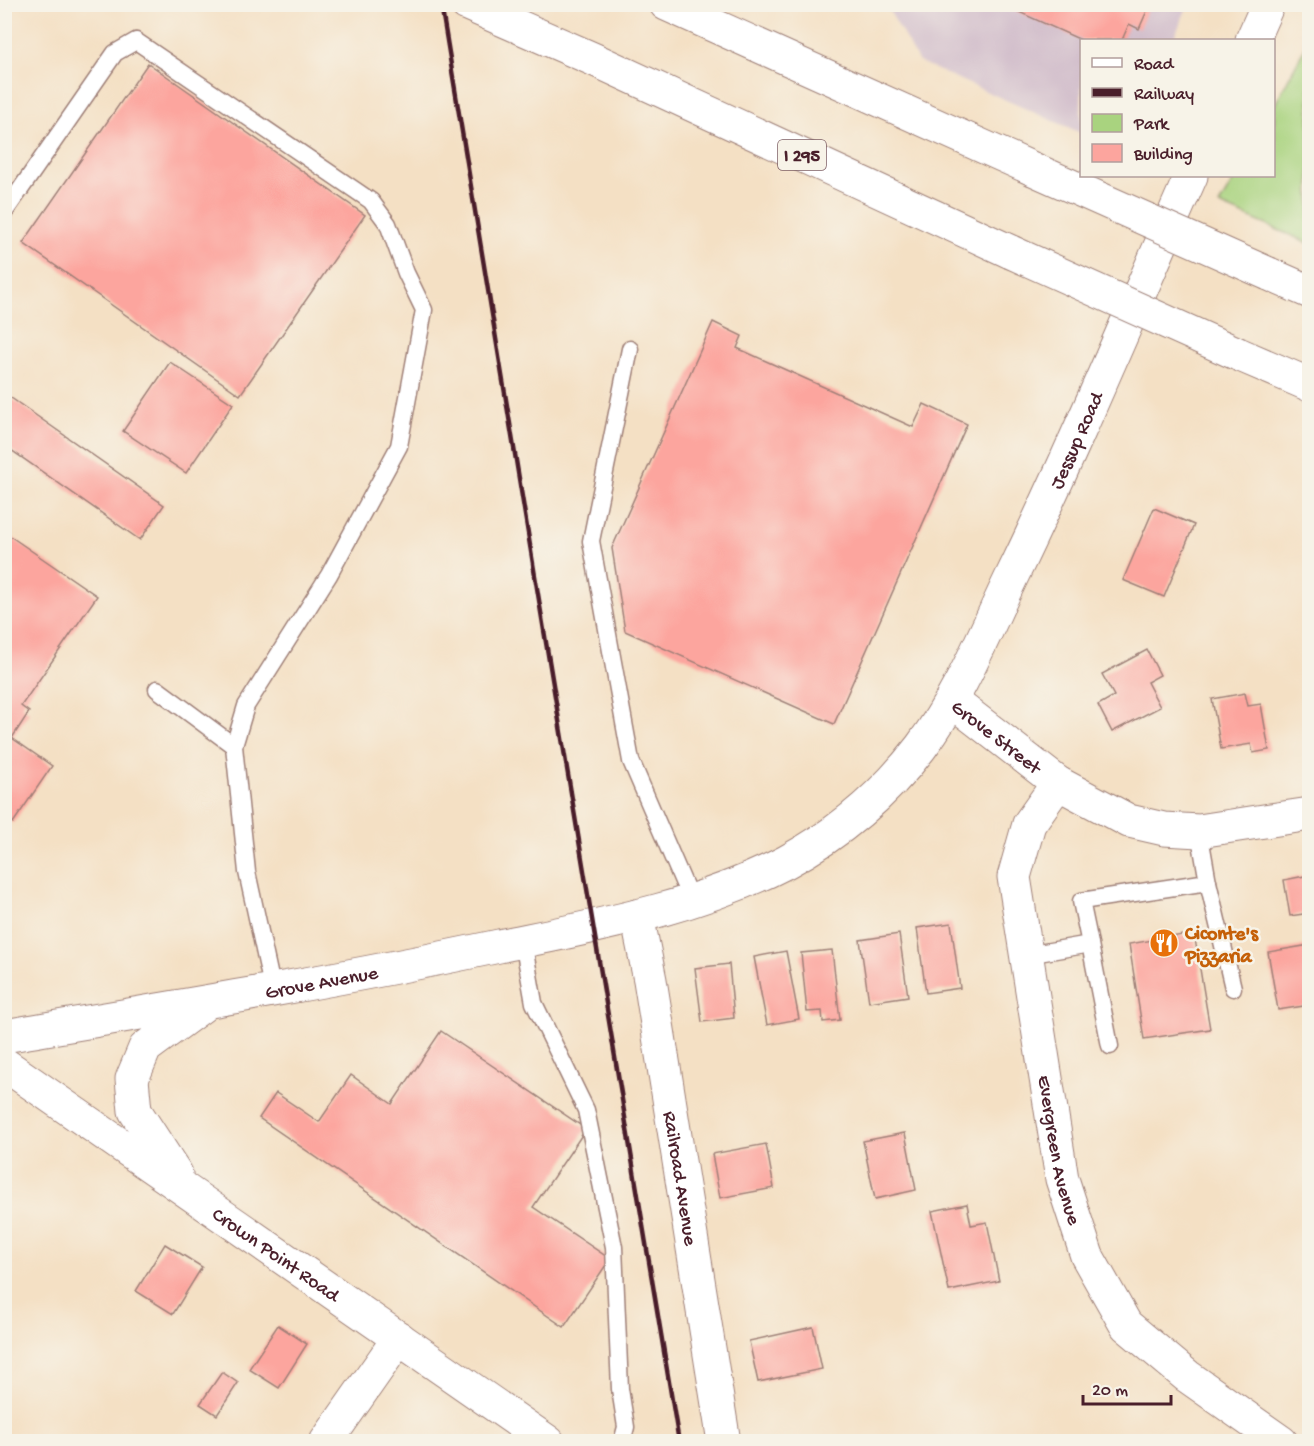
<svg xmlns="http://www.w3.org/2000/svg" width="1314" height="1446" font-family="'Gochi Hand',sans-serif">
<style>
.industrial{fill:#d1bdcb}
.green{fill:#a9d37f;stroke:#7a7955;stroke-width:1.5}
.building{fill:#fca59e}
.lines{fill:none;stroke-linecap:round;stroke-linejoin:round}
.lane-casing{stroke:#9f8078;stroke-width:19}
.street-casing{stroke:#9f8078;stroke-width:35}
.secondary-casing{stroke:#9f8078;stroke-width:35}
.highway-casing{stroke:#9f8078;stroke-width:35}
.lane{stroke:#fff;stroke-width:16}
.street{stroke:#fff;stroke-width:33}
.secondary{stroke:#fff;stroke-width:33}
.highway{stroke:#fff;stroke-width:33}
.rail{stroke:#4a1f2b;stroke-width:4.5}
.highway-bridge-casing{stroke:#9f8078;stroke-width:35;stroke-linecap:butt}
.highway-bridge{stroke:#fff;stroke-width:33}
.labels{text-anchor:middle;stroke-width:5;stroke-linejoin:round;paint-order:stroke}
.shield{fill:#f7f3e8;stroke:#7e5f64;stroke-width:1.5}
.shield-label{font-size:18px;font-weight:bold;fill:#4a1f2b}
.street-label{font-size:20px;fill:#4a1f2b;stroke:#f7f3e8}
.food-label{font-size:20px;font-weight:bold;fill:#c56008;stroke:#f7f3e8;text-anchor:start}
</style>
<rect width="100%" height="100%" fill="#f7f3e8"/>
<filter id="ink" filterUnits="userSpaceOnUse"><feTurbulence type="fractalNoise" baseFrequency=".0167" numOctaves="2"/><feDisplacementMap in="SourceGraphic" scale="12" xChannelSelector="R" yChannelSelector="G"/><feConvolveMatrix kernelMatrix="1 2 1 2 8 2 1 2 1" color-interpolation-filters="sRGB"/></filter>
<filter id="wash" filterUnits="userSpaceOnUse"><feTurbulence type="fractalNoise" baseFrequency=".008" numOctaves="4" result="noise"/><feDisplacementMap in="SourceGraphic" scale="24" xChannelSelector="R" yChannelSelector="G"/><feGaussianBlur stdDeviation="1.35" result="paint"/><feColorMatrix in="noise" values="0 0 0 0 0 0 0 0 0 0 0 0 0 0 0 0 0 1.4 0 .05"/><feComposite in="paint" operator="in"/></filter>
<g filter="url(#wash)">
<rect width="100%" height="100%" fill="#f4e0c4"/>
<polygon class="industrial" points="886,5 1188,5 1173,40 1082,40 1081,133 919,62"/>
<polygon class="green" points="1309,40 1310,243 1309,243 1219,205 1236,176 1274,176 1274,106"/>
<g id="blocks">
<g class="building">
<polygon points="1009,4 1150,4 1139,29 1129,24 1122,40 1081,40 1008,7"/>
<polygon points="148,63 365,215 240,395 23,243"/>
<polygon points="713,322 742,336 737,348 913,427 924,404 967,424 834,724 625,631 612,548"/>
<polygon points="170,362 233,404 186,473 123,431"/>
<polygon points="4,393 164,505 140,540 4,445"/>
<polygon points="1154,508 1194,525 1164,597 1123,580"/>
<polygon points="4,532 97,596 21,706 29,712 12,738 52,766 13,823 4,817"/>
<polygon points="1147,650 1160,675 1147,682 1160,707 1112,732 1098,705 1114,696 1102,674"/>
<polygon points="1245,693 1248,706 1261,704 1269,750 1253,753 1251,744 1221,749 1212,699"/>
<polygon points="1310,875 1310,913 1290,916 1284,880"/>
<polygon points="951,923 960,988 926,993 917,928"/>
<polygon points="1194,933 1210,1029 1144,1039 1129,944"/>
<polygon points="899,934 908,996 869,1002 860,940"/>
<polygon points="1310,945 1310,1005 1278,1010 1268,952"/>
<polygon points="832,950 840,1020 823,1022 822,1011 807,1012 801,953"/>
<polygon points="786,951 799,1019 767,1025 754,957"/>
<polygon points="729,964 734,1018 702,1022 695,968"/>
<polygon points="441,1031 586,1129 533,1207 610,1259 564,1327 259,1118 276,1093 319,1122 351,1075 392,1104"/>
<polygon points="905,1133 916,1190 875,1199 863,1141"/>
<polygon points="766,1144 774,1188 720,1198 712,1154"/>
<polygon points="967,1204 971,1225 987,1222 999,1281 949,1291 932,1211"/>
<polygon points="165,1244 202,1267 173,1314 136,1291"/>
<polygon points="278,1325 307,1344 279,1388 249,1369"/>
<polygon points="813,1327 822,1369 758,1382 749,1341"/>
<polygon points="222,1372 238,1383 217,1415 200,1404"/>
</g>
</g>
</g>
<g filter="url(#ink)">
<use href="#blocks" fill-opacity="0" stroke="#9f8078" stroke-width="1.5"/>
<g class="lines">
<g class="lane-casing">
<g id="lane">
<polyline points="4,213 115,53 136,41 371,201 388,224 406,273 424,310 399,446 329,575 246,706 234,746 247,872 273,991"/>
<polyline points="630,349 591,541 631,761 691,900"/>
<polyline points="157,689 234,746"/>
<polyline points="1208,882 1233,988"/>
<polyline points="523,941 534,1003 586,1110 614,1247 620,1389 626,1427 622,1442"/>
<polyline points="1090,944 1110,1046"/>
<polyline points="1027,955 1090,944 1081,901 1208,882 1199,831"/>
</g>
</g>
<g class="street-casing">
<g id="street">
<path id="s1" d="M952,701L1058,783L1129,821L1164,829L1199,831L1310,814"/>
<path id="s2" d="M1058,783L1029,824L1014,877L1062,1179L1087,1256L1126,1325L1187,1376L1281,1442"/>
<path id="s3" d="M637,916L650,980L724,1442"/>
<polyline points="326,1442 399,1338"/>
</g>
</g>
<g class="secondary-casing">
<g id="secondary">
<polyline points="1252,40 1268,4"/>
<path id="s4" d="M4,1036C170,1008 335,981 499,946C596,926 698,908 786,862C838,834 885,794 921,747C960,695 984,634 1012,576C1076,444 1132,309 1191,176"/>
<path id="s5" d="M4,1064L548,1442"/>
<polyline points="176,1174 135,1111 132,1079 145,1048 202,1006"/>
</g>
</g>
<g class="highway-casing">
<g id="highway">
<polyline points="467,4 593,59 1011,252"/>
<polyline points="666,4 1033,169"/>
<polyline points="1269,274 1310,292"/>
<polyline points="1238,354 1310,385"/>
</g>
</g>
<use href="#lane" class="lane"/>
<use href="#street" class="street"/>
<use href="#secondary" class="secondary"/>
<use href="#highway" class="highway"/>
<path class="rail" d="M441,4C517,484 602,962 679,1442"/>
<g class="highway-bridge-casing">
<g id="highway-bridge">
<polyline points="1033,169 1269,274"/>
<polyline points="1011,252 1238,354"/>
</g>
</g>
<use href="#highway-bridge" class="highway-bridge"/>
</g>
</g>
<defs>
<g id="restaurant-disc" transform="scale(1.5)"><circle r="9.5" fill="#e8710a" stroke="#f7f3e8"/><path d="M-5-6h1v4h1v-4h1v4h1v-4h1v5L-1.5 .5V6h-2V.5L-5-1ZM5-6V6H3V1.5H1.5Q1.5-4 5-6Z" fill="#fff"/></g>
</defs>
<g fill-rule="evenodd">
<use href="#restaurant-disc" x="1164" y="943"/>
</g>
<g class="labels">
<rect class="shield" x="778" y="140" width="48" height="30" rx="4.5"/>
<g class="shield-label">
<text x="802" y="161">I 295</text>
</g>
<g class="street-label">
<text dy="7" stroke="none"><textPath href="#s4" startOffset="1326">Jessup Road</textPath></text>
<text dy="7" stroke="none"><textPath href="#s1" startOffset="57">Grove Street</textPath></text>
<text dy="7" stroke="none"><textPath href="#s4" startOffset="322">Grove Avenue</textPath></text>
<text dy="7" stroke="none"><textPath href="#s2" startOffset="382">Evergreen Avenue</textPath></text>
<text dy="7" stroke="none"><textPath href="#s3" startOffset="266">Railroad Avenue</textPath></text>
<text dy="7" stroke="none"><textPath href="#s5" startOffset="332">Crown Point Road</textPath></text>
</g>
<g class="food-label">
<text x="1185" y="939">Ciconte's<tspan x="1185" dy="23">Pizzaria</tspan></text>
</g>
</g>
<rect width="1314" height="1446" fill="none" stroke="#f7f3e8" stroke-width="24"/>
<rect x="1080" y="39" width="195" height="138" fill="#f7f3e8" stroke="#b29e9c" stroke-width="1.5"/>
<rect x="1092" y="58" width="30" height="9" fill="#ffffff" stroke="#b29e9c" stroke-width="1.5"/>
<text x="1134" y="69" font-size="18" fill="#4a1f2b">Road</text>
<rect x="1092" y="88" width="30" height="9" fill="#4a1f2b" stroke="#b29e9c" stroke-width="1.5"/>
<text x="1134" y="99" font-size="18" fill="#4a1f2b">Railway</text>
<rect x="1092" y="114" width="30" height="18" fill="#a9d37f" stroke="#b29e9c" stroke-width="1.5"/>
<text x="1134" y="129" font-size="18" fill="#4a1f2b">Park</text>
<rect x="1092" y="144" width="30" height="18" fill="#fca59e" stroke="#b29e9c" stroke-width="1.5"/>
<text x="1134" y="159" font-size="18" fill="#4a1f2b">Building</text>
<path d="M1083 1395v9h88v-9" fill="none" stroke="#4a1f2b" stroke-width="3"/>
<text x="1092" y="1395" font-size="18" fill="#4a1f2b" stroke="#f7f3e8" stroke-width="4.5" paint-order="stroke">20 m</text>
</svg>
